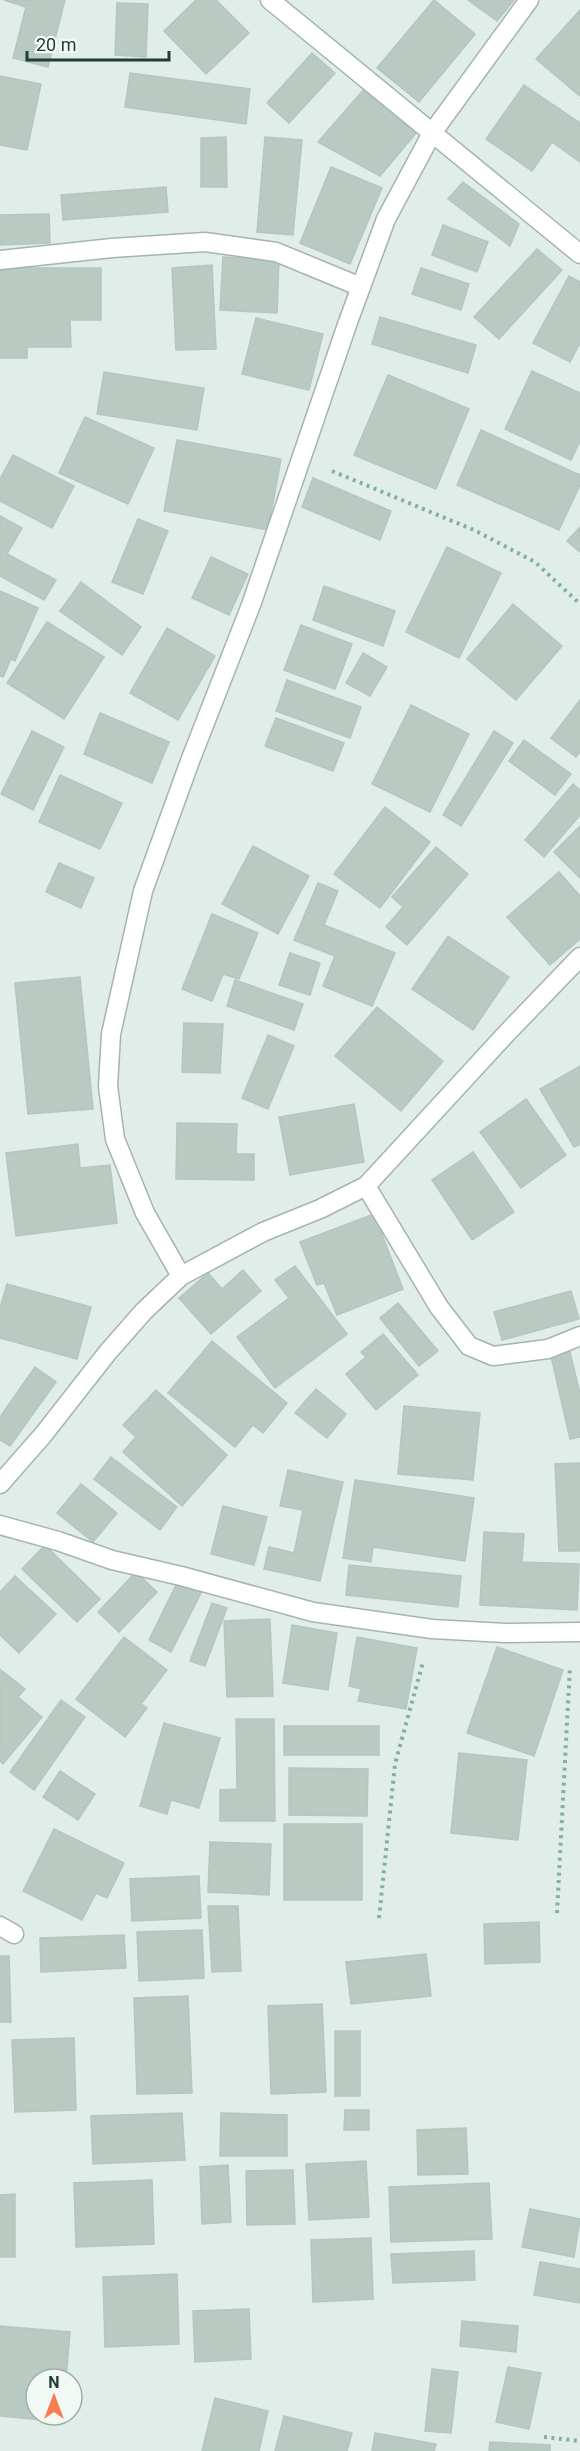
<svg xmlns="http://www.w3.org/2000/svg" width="580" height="2451" font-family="Roboto,sans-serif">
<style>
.building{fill:#b9cac3;stroke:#b3c7bf;stroke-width:1.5}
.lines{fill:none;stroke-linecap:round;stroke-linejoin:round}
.street-casing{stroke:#a3b5af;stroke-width:21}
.path{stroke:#80b2a2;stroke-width:4;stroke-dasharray:3 4.5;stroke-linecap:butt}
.street{stroke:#fff;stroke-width:18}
</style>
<rect width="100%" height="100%" fill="#e1ede8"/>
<g class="building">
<polygon points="4,0 65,0 48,67 13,58 26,7"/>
<polygon points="196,0 216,0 249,33 206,74 164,31"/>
<polygon points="434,0 475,34 419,102 377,68"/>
<polygon points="468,0 514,0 497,21"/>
<polygon points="117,3 148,4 146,57 115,55"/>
<polygon points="580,10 580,96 536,59"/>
<polygon points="312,53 335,73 289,123 267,103"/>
<polygon points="130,73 250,89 246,124 125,107"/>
<polygon points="0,76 41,84 27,150 0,145"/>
<polygon points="524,85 580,123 580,162 552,142 532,171 486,139"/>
<polygon points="365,88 416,133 380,176 318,142"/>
<polygon points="226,137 227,187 201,187 201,138"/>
<polygon points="265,137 302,140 293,235 257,232"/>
<polygon points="331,167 382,188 350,264 300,243"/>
<polygon points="463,182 519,224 510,246 448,199"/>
<polygon points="166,187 168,212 63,220 61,195"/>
<polygon points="49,214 50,243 0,245 0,215"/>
<polygon points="443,225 488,242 477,272 432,255"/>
<polygon points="537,249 562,270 499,339 474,317"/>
<polygon points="223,257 279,260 277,313 220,310"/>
<polygon points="212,265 216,349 176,350 172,268"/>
<polygon points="0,268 101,268 101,320 70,320 71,347 27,347 27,358 0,358"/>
<polygon points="421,268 469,284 461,310 412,294"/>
<polygon points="569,276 580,282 580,343 570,362 533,343"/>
<polygon points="380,317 476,345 468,373 372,344"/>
<polygon points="256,318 323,334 309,390 242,374"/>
<polygon points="532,371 580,393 580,441 571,460 505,429"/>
<polygon points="104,372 204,388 197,430 97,414"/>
<polygon points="388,375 469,409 436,489 354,455"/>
<polygon points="85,417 154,448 128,504 59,473"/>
<polygon points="481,430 580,475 580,485 559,530 457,485"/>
<polygon points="177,440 281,459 268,530 164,511"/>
<polygon points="13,455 74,486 52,528 0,501 0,479"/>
<polygon points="313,478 391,511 380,540 302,507"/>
<polygon points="0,516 22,528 7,554 56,580 44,600 0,576"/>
<polygon points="138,519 168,531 143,594 112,582"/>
<polygon points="580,527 580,552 567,541"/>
<polygon points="447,547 501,573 459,658 406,632"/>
<polygon points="211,557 248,574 229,615 192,598"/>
<polygon points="81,582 141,627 122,655 60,611"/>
<polygon points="324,586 395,611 383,646 313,620"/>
<polygon points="0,591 38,608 15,661 11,659 3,677 0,676"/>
<polygon points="513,604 562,646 516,700 467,659"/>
<polygon points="47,622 104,657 64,719 7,683"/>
<polygon points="301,625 352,644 335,689 284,670"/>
<polygon points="167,628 215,656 178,720 130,693"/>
<polygon points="363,653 387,667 370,696 346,683"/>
<polygon points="287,680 361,707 350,738 276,711"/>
<polygon points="580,700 580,752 576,757 551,738"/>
<polygon points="411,705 469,734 430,812 372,784"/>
<polygon points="100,713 169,742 152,783 84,754"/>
<polygon points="276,718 344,743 333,771 265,746"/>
<polygon points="32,731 64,747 33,810 1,794"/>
<polygon points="494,731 513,743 461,826 443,815"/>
<polygon points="524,740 571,774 555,795 509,761"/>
<polygon points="60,775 122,803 100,849 39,822"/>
<polygon points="573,784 580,790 580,815 544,857 525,840"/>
<polygon points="385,807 430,842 380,908 334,874"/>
<polygon points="580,826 580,878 554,852"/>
<polygon points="253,846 309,876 278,934 222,904"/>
<polygon points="436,847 468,874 407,945 386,927 403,907 392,897"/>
<polygon points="59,863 94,878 81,908 46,892"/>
<polygon points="559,872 580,896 580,939 550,965 507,917"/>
<polygon points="318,883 338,891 324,925 395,953 372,1006 323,986 335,956 294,940"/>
<polygon points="212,914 258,933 239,979 223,974 212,1001 182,989"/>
<polygon points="448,936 509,977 473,1030 412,989"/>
<polygon points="290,953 320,963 310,995 279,985"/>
<polygon points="80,977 93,1109 28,1114 15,983"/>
<polygon points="235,980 303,1004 294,1030 227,1006"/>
<polygon points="377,1007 443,1061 401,1111 335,1056"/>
<polygon points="184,1023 223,1024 220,1073 182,1072"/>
<polygon points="268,1035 294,1046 268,1109 242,1098"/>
<polygon points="580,1066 580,1144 574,1147 540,1089"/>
<polygon points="526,1099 566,1155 521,1188 480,1132"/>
<polygon points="354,1104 364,1162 290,1175 279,1117"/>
<polygon points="177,1123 237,1124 236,1154 254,1154 254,1180 176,1179"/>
<polygon points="78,1144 80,1168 110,1165 117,1223 16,1236 6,1153"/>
<polygon points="473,1152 514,1212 472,1240 432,1180"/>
<polygon points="374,1214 403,1289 337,1315 324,1283 317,1285 300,1242"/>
<polygon points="295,1266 347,1334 275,1388 237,1337 289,1298 275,1280"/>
<polygon points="243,1270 261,1291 211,1334 179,1298 208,1273 222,1289"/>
<polygon points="7,1284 91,1307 77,1359 0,1338 0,1308"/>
<polygon points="571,1291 579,1319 502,1340 494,1312"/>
<polygon points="398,1303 438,1351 419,1366 380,1318"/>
<polygon points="383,1334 418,1375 376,1410 346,1374 366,1357 361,1352"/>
<polygon points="212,1341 287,1403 263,1433 253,1425 235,1447 168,1393"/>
<polygon points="570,1352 580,1394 580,1437 570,1439 551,1356"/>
<polygon points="35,1367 56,1382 10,1446 0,1440 0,1417"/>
<polygon points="316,1389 346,1414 327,1438 295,1413"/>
<polygon points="156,1390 227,1455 182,1506 123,1452 136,1437 123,1425"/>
<polygon points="404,1406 480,1413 473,1480 398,1474"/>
<polygon points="111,1457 177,1507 160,1530 94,1479"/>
<polygon points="580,1463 580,1551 559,1551 555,1464"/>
<polygon points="288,1470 343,1482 320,1581 264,1569 269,1547 294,1553 303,1510 280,1506"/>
<polygon points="355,1480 474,1498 465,1561 373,1547 371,1562 343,1558"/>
<polygon points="81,1484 117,1513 93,1542 57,1513"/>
<polygon points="223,1506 267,1517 254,1565 211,1554"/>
<polygon points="484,1532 524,1534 522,1562 579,1564 577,1610 480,1605"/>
<polygon points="45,1545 100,1599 77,1622 22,1569"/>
<polygon points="349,1565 461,1576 458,1607 346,1595"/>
<polygon points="136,1572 157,1592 119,1632 98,1612"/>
<polygon points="15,1576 56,1614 19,1653 0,1635 0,1592"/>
<polygon points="179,1579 202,1591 171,1652 149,1640"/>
<polygon points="212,1603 227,1608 205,1666 190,1661"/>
<polygon points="270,1619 273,1696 227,1697 224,1621"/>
<polygon points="292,1625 337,1633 328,1690 283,1683"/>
<polygon points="124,1637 167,1670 141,1704 147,1708 125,1737 76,1699"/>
<polygon points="357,1637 417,1648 406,1709 358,1701 361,1689 349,1686"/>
<polygon points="497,1647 563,1670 534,1756 467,1733"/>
<polygon points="1,1670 25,1689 18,1697 42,1717 3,1764 0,1761"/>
<polygon points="61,1700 85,1717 34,1790 10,1772"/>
<polygon points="236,1719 274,1719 275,1821 220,1821 220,1790 237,1789"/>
<polygon points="164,1723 220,1738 199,1808 171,1800 167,1814 140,1806"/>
<rect x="284" y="1726" width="95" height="29"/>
<polygon points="459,1753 527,1760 518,1840 451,1833"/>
<polygon points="289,1768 368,1769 367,1816 289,1815"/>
<polygon points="60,1771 95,1794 78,1820 43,1797"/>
<rect x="284" y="1824" width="78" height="76"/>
<polygon points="54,1829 124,1863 107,1898 96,1893 82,1920 23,1891"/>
<polygon points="210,1842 271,1844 269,1895 208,1892"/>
<polygon points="199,1876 201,1918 132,1921 130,1879"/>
<polygon points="208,1906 238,1906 241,1971 212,1972"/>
<polygon points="539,1922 540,1962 485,1964 484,1924"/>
<polygon points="202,1930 204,1978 139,1981 137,1932"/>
<polygon points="124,1935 126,1968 41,1972 40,1938"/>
<polygon points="426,1954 431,1996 351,2004 346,1962"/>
<polygon points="0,1956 9,1956 11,2022 0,2022"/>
<polygon points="188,1996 192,2093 137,2094 134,1998"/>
<polygon points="322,2004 326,2092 271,2094 268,2006"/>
<rect x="335" y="2031" width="25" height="65"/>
<polygon points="74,2038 76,2110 15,2112 12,2040"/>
<polygon points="345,2110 369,2110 369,2130 344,2130"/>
<polygon points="182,2113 185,2160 93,2164 91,2116"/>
<polygon points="221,2113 287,2115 287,2156 220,2156"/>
<polygon points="466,2128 468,2174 418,2175 417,2130"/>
<polygon points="366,2161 369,2217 309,2220 306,2164"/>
<polygon points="228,2165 231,2222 202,2224 200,2167"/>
<polygon points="293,2170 295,2224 247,2225 246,2171"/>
<polygon points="152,2180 154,2244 76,2247 74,2183"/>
<polygon points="489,2183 492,2239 391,2242 389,2187"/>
<polygon points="15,2194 15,2257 0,2257 0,2195"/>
<polygon points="530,2209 580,2219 574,2257 522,2247"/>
<polygon points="371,2238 373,2299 313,2302 311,2240"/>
<polygon points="474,2251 475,2280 393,2283 391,2254"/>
<polygon points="540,2262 580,2269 580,2303 534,2295"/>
<polygon points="177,2274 179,2344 105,2347 103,2277"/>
<polygon points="249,2309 251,2359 195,2362 193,2311"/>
<polygon points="462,2321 518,2326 516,2352 460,2346"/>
<polygon points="0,2326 70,2332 66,2379 36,2379 36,2415 63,2415 63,2422 0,2416"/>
<polygon points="508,2367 541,2373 529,2429 496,2422"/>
<polygon points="432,2369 458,2372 451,2433 425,2431"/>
<polygon points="215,2398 268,2411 259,2451 202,2451"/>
<polygon points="284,2416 352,2433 347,2451 275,2451"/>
<polygon points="375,2433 436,2444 434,2451 372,2451"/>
<polygon points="490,2442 550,2445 550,2451 489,2451"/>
</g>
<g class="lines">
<g class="street-casing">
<g id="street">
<polyline points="270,0 580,254"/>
<polyline points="0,260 112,248 205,242 276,252 361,287"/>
<polyline points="366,1186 439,1307 469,1346 493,1356 548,1349 580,1336"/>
<polyline points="181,1276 145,1213 115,1139 108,1086 111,1034 143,891 190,761 251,605 348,322 386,219 432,133 529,0"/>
<polyline points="0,1484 43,1435 108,1352 144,1311 181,1276 263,1232 320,1209 366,1186 505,1035 580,957"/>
<polyline points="0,1525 58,1541 112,1560 181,1576 313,1612 432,1629 505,1633 580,1632"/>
<polyline points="0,1926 14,1934"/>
</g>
</g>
<g class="path">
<polyline points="332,471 474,530 535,562 580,604"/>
<polyline points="557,1913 570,1666"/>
<polyline points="379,1918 395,1764 423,1662"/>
<polyline points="544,2437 580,2441"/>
</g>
<use href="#street" class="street"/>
</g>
<g transform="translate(54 2397)"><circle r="28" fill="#f2f9f5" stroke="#9eaea9" stroke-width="1.5"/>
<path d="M0-4.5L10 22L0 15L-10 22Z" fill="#f97c53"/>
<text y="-9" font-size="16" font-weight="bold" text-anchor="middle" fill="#203e36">N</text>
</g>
<path d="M27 51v9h142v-9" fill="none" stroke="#203e36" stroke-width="3"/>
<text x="36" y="51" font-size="18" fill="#203e36" stroke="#f2f9f5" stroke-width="4.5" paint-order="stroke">20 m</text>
</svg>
